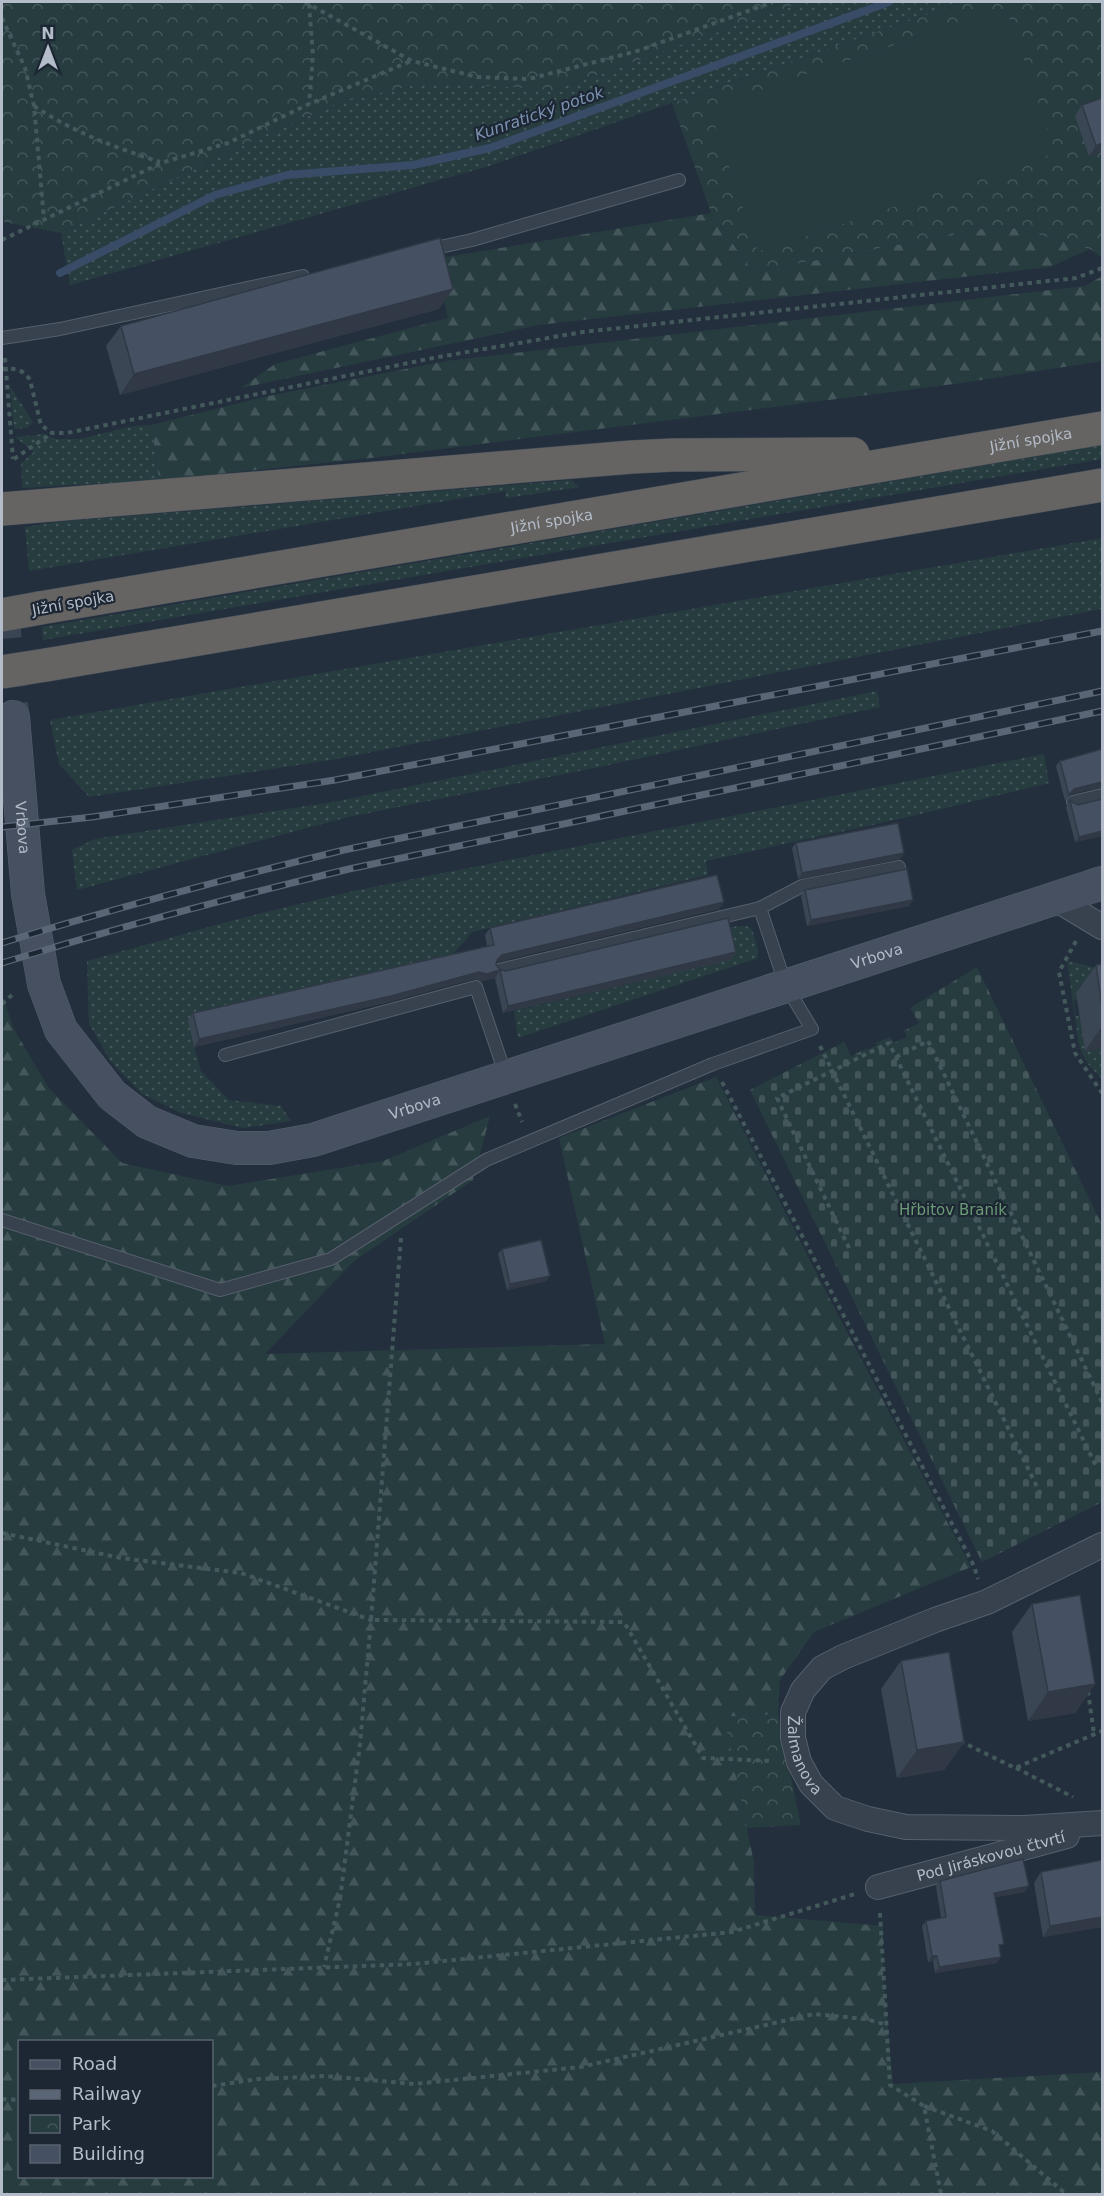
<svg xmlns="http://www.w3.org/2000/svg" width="1104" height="2196" font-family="'DejaVu Sans',sans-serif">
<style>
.grass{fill:url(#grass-dots)}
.forest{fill:url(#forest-firs);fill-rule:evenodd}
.cemetery{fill:url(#cemetery-stones)}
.park{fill:url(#park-crowns)}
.pitch{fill:#263c3f}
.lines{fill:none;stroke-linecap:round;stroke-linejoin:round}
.stream{stroke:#394c67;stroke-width:8}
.secondary-tunnel{stroke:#3a4453;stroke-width:33;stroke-dasharray:33 16;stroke-linecap:butt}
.service-casing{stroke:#565f6c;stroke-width:14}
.minor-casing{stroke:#565f6c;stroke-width:26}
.secondary-casing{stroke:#565f6c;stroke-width:34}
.trunk-casing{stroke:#434c59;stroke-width:34}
.path{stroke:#44595c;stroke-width:4;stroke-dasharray:4.5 4.5;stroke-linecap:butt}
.service{stroke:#38414e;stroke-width:12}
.minor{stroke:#38414e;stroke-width:24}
.secondary{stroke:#465061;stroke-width:33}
.trunk{stroke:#656462;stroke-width:33}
.rail-casing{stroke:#5a6575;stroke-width:7}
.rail{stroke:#1d2633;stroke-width:4.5;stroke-dasharray:14;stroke-linecap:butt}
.trunk-bridge-casing{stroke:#434c59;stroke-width:34;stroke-linecap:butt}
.trunk-bridge{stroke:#656462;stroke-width:33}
.wall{fill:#3b4654}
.shaded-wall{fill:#303945}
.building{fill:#455162;stroke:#303945;stroke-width:1.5}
.labels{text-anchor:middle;stroke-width:4.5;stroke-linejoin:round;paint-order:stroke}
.street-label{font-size:15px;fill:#b4bcc9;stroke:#1d2633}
.park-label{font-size:15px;fill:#6b9a76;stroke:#1d2633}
.water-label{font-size:16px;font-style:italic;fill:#7c92b1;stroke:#1d2633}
</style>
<defs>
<pattern id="grass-dots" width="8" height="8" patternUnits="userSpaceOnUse" patternTransform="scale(1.5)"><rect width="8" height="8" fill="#263c3f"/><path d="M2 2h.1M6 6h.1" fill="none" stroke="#435659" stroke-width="1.8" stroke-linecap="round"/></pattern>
<pattern id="forest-firs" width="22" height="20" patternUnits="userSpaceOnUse" patternTransform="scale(1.5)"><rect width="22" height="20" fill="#263c3f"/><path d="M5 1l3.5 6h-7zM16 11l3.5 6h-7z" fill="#435659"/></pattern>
<pattern id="cemetery-stones" width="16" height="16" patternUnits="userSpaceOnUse" patternTransform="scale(1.5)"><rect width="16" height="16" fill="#263c3f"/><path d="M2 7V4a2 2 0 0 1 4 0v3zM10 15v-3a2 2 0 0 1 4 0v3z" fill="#435659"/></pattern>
<pattern id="park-crowns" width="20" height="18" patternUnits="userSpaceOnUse" patternTransform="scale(1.5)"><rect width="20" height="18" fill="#263c3f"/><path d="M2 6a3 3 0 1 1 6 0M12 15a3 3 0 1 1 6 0" fill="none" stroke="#435659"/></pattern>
</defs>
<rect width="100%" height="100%" fill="#242f3e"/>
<g class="grass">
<polygon points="803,2 964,2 489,166 70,285 61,233 265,135 343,101 429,82 554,90"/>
<polygon points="10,386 33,422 28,428 14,429"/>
<polygon points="151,425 159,480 22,488 21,463 34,452 15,437 44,434 56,439 79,439 134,426"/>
<polygon points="1102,445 1102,459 43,640 42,627"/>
<polygon points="571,480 580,487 506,498 505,491 29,571 25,527 56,522"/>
<polygon points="1102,538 1102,609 331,760 89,797 59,764 50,720"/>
<polygon points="877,691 880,707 594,768 348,817 77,890 72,850 95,839 338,801"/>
<polygon points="1044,754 1049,783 895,820 706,861 708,875 472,932 449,959 194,1047 201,1071 229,1100 281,1106 291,1121 243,1128 181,1113 142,1094 111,1062 89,1024 87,961 238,919 353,891"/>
<polygon points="738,926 746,926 752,929 758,950 758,958 518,1038 514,1011 667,975 724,929"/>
<path d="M1067,961L1102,969L1076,993L1077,1000L1074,1001L1076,1016H1079L1102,1048V1079C1092,1069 1083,1060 1079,1045Z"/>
</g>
<g class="forest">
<polygon points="711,213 753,272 1003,225 1090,249 1050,267 539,325 241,388 275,364 448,318 434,259"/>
<polygon points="1102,276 1102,361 962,383 371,458 159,480 151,425 268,396 446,361 1085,286"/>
<path d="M2,995L14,1029L48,1087L122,1163L228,1186L383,1161L490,1116L473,1180L354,1261L265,1354L605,1344L559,1138L716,1077L837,1313L971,1567L814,1632L780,1680L778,1714L725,1717L754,1863L755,1915L883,1926V1973L893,2084L1102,2072V2194H2ZM20,2042H212V2176H20Z"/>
</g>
<polygon class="cemetery" points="977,967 1102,1225 1102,1502 982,1562 750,1090 844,1042 851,1056 866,1049 867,1050 877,1045 876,1043 890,1037 893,1043 907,1037 904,1031 919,1023 910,1008"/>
<g class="park">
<polygon points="2,2 803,2 554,90 429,82 343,101 265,135 61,233 4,222 2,195"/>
<polygon points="964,2 1102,2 1102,258 1090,249 1003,225 753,272 711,213 672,103"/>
<polygon points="778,1714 801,1825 747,1828 724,1717"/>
</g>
<polygon class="pitch" points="1006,8 1055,153 758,252 709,107"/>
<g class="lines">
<polyline class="stream" points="60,273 215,195 287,175 413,165 490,148 889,2"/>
<polyline class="secondary-tunnel" points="2,606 13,717"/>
<g class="service-casing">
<g id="service">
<polyline points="426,250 472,240 679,180"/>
<polyline points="2,338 60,329 303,276"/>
<polyline points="1073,802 1102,795"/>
<polyline points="499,970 760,908"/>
<polyline points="225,1055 476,987 506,1076"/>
<polyline points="2,1220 220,1290 331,1259 486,1160 713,1064 812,1029 786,986 760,908 802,886 899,867"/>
</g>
</g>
<g class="minor-casing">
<g id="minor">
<polyline points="1054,898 1102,927"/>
<path id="s1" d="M1102,1545L987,1602L935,1620L843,1657L822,1668L803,1690L793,1712V1738L799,1762L811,1784L835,1808L868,1819L906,1827L1025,1828L1102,1823"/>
<path id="s2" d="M878,1887L1067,1836"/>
</g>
</g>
<g class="secondary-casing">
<g id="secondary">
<path id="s3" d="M13,717L28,894L44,984L61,1030L112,1095L147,1122L193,1141L237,1148H269L313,1140L1102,883"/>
</g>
</g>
<g class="trunk-casing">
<g id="trunk">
<polyline points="2,509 632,457 673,455 853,454"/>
<path id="s4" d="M40,608L1102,428"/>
<polyline points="46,665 1102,485"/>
</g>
</g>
<g class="path">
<polyline points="305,2 412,61 477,77 529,79 637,51 773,2"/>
<polyline points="309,4 313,55 309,104"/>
<polyline points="2,18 25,68 34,106 44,219"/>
<path d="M34,106C73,132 116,148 160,162"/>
<polyline points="2,240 161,163 228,143 309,104 411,61"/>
<polyline points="5,358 13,459"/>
<path d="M2,369C13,368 24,369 30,380L41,425L52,433H67L438,357L583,332L1076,278L1102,268"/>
<polyline points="14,459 52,433"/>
<polyline points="1076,941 1059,972 1075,1053 1102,1093"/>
<polyline points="2,1004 12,995"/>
<polyline points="820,1046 1041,1495"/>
<polyline points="896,1057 928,1041 1102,1402"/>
<polyline points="722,1082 974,1566 978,1579"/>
<polyline points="515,1104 522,1122"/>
<polyline points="401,1238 371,1620 624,1622 703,1758 772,1761"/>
<polyline points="849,1248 777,1098 889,1043 1097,1468"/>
<polyline points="2,1533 121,1558 241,1573 371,1620 360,1744 340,1899 324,1967"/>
<polyline points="1088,1691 1094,1734"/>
<polyline points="960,1741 1015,1768 1102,1731"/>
<polyline points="1016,1768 1073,1797"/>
<polyline points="880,1913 890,2085 924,2106 941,2194"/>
<polyline points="2,1980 414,1964 732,1932 855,1894"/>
<polyline points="212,2086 258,2079 325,2076 414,2084 581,2067 814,2014 866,2019 887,2025"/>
<polyline points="2,2099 20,2100"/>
<polyline points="924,2106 992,2131 1066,2194"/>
</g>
<use href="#service" class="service"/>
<use href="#minor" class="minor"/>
<use href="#secondary" class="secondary"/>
<use href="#trunk" class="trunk"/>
<g class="rail-casing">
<g id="rail">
<polyline points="2,827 92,817 335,780 1102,631"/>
<path d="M2,943C115,908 229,878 344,850L1102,691"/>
<path d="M2,963C116,928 232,897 349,869L1102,711"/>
</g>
</g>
<use href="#rail" class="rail"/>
<g class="trunk-bridge-casing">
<g id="trunk-bridge">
<polyline points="2,615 40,608"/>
<polyline points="2,672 46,665"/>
</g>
</g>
<use href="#trunk-bridge" class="trunk-bridge"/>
</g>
<g class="wall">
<polygon points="1102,98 1102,152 1089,156 1075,116 1082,105"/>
<polygon points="439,309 120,395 106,346 121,326"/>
<polygon points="1102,749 1102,787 1071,794 1065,801 1056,766 1060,761"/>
<polygon points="1070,801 1078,805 1102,836 1075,842 1066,807"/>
<polygon points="796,843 904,853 900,859 798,879 792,848"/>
<polygon points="805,890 913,900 909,906 807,926 801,896"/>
<polygon points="724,902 719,909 497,962 496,965 501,970 506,971 736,952 731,960 503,1013 495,978 482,981 474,979 385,1003 194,1047 188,1020 193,1013 487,946 485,935 490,928"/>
<polygon points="1102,964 1102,1048 1085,1051 1076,993 1096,965"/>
<polygon points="502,1249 546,1281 507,1290 498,1254"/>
<polygon points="1032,1604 1095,1684 1075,1713 1028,1721 1012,1632"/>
<polygon points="901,1661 964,1742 944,1770 897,1778 881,1689"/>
<polygon points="1102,1860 1102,1927 1043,1937 1034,1883 1041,1872"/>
<polygon points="940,1881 1025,1892 995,1897 1000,1949 997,1963 935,1973 933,1961 928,1962 922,1926 926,1921 941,1918 936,1886"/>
</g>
<g class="shaded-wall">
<polygon points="1102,143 1102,152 1089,156 1096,146"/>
<polygon points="453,289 439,309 120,395 134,374"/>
<polygon points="1102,782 1102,787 1071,794 1065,801 1074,789"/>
<polygon points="1102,831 1102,836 1075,842 1079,837"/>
<polygon points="904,853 900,859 798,879 802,873"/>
<polygon points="913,900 909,906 807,926 811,920"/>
<polygon points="724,902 719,909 497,962 491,967 497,960 502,955"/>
<polygon points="736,952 731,960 503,1013 508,1006"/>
<polygon points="500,970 495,978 482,981 474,979 385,1003 194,1047 199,1039 479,972"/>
<polygon points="1102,1026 1102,1048 1085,1051"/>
<polygon points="550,1276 546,1281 507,1290 510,1284"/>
<polygon points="1095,1684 1075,1713 1028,1721 1048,1692"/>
<polygon points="964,1742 944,1770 897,1778 917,1750"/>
<polygon points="1029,1886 1025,1892 990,1898 994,1893"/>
<polygon points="1102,1917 1102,1927 1043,1937 1050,1926"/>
<polygon points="932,1956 937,1956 933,1961 928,1962"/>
<polygon points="1001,1957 997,1963 935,1973 939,1967"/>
</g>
<g class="building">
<polygon points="1102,98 1102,143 1096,146 1082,105"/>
<polygon points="440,238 453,289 134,374 121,326"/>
<polygon points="1102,749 1102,782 1074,789 1069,795 1060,761"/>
<polygon points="1102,799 1102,831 1079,837 1070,801 1078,805"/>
<polygon points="898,823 904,853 802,873 796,843"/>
<polygon points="907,869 913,900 811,920 805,890"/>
<polygon points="717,875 724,902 502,955 497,960 496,965 501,970 506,971 728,918 736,952 508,1006 500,970 487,974 479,972 391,996 199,1039 193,1013 494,945 490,928"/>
<polygon points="1102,964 1102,1007 1096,965"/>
<polygon points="541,1240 550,1276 510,1284 502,1249"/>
<polygon points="1080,1595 1095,1684 1048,1692 1032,1604"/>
<polygon points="949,1652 964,1742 917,1750 901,1661"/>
<polygon points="1023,1859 1029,1886 994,1893 1004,1944 999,1945 1001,1957 939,1967 937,1956 932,1956 926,1921 946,1917 940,1881"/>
<polygon points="1102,1860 1102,1917 1050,1926 1041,1872"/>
</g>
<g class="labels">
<g class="street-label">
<text dy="5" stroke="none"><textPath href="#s4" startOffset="1005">Jižní spojka</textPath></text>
<text dy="5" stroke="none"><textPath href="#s4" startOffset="519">Jižní spojka</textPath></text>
<text transform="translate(73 603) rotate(-10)" y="5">Jižní spojka</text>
<text dy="5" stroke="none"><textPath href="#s3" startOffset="111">Vrbova</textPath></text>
<text dy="5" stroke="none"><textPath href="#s3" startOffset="1209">Vrbova</textPath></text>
<text dy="5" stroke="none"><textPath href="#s3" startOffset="723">Vrbova</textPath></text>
<text dy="5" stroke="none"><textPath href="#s1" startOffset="405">Žalmanova</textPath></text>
<text dy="5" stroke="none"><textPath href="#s2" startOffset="117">Pod Jiráskovou čtvrtí</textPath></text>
</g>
<g class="park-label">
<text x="953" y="1215">Hřbitov Braník</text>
</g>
<g class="water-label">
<text transform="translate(539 113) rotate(-19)" y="6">Kunratický potok</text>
</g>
</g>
<rect width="1104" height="2196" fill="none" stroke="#b4bcc9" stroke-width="6"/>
<rect x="18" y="2040" width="195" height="138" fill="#1d2633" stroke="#59626f" stroke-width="1.5"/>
<rect x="30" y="2060" width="30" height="9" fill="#465061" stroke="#59626f" stroke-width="1.5"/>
<text x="72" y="2070" font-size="18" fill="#b4bcc9">Road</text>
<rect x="30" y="2090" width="30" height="9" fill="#5a6575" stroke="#59626f" stroke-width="1.5"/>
<text x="72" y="2100" font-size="18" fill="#b4bcc9">Railway</text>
<rect x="30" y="2115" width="30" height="18" fill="url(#park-crowns)" stroke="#59626f" stroke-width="1.5"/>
<text x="72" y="2130" font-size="18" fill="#b4bcc9">Park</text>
<rect x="30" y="2145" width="30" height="18" fill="#455162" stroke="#59626f" stroke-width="1.5"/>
<text x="72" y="2160" font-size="18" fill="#b4bcc9">Building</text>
<g transform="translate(48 48)" stroke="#1d2633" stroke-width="4.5" paint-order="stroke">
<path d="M0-4.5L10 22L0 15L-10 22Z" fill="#b4bcc9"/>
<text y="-9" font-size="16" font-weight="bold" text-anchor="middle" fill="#b4bcc9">N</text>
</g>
</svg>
